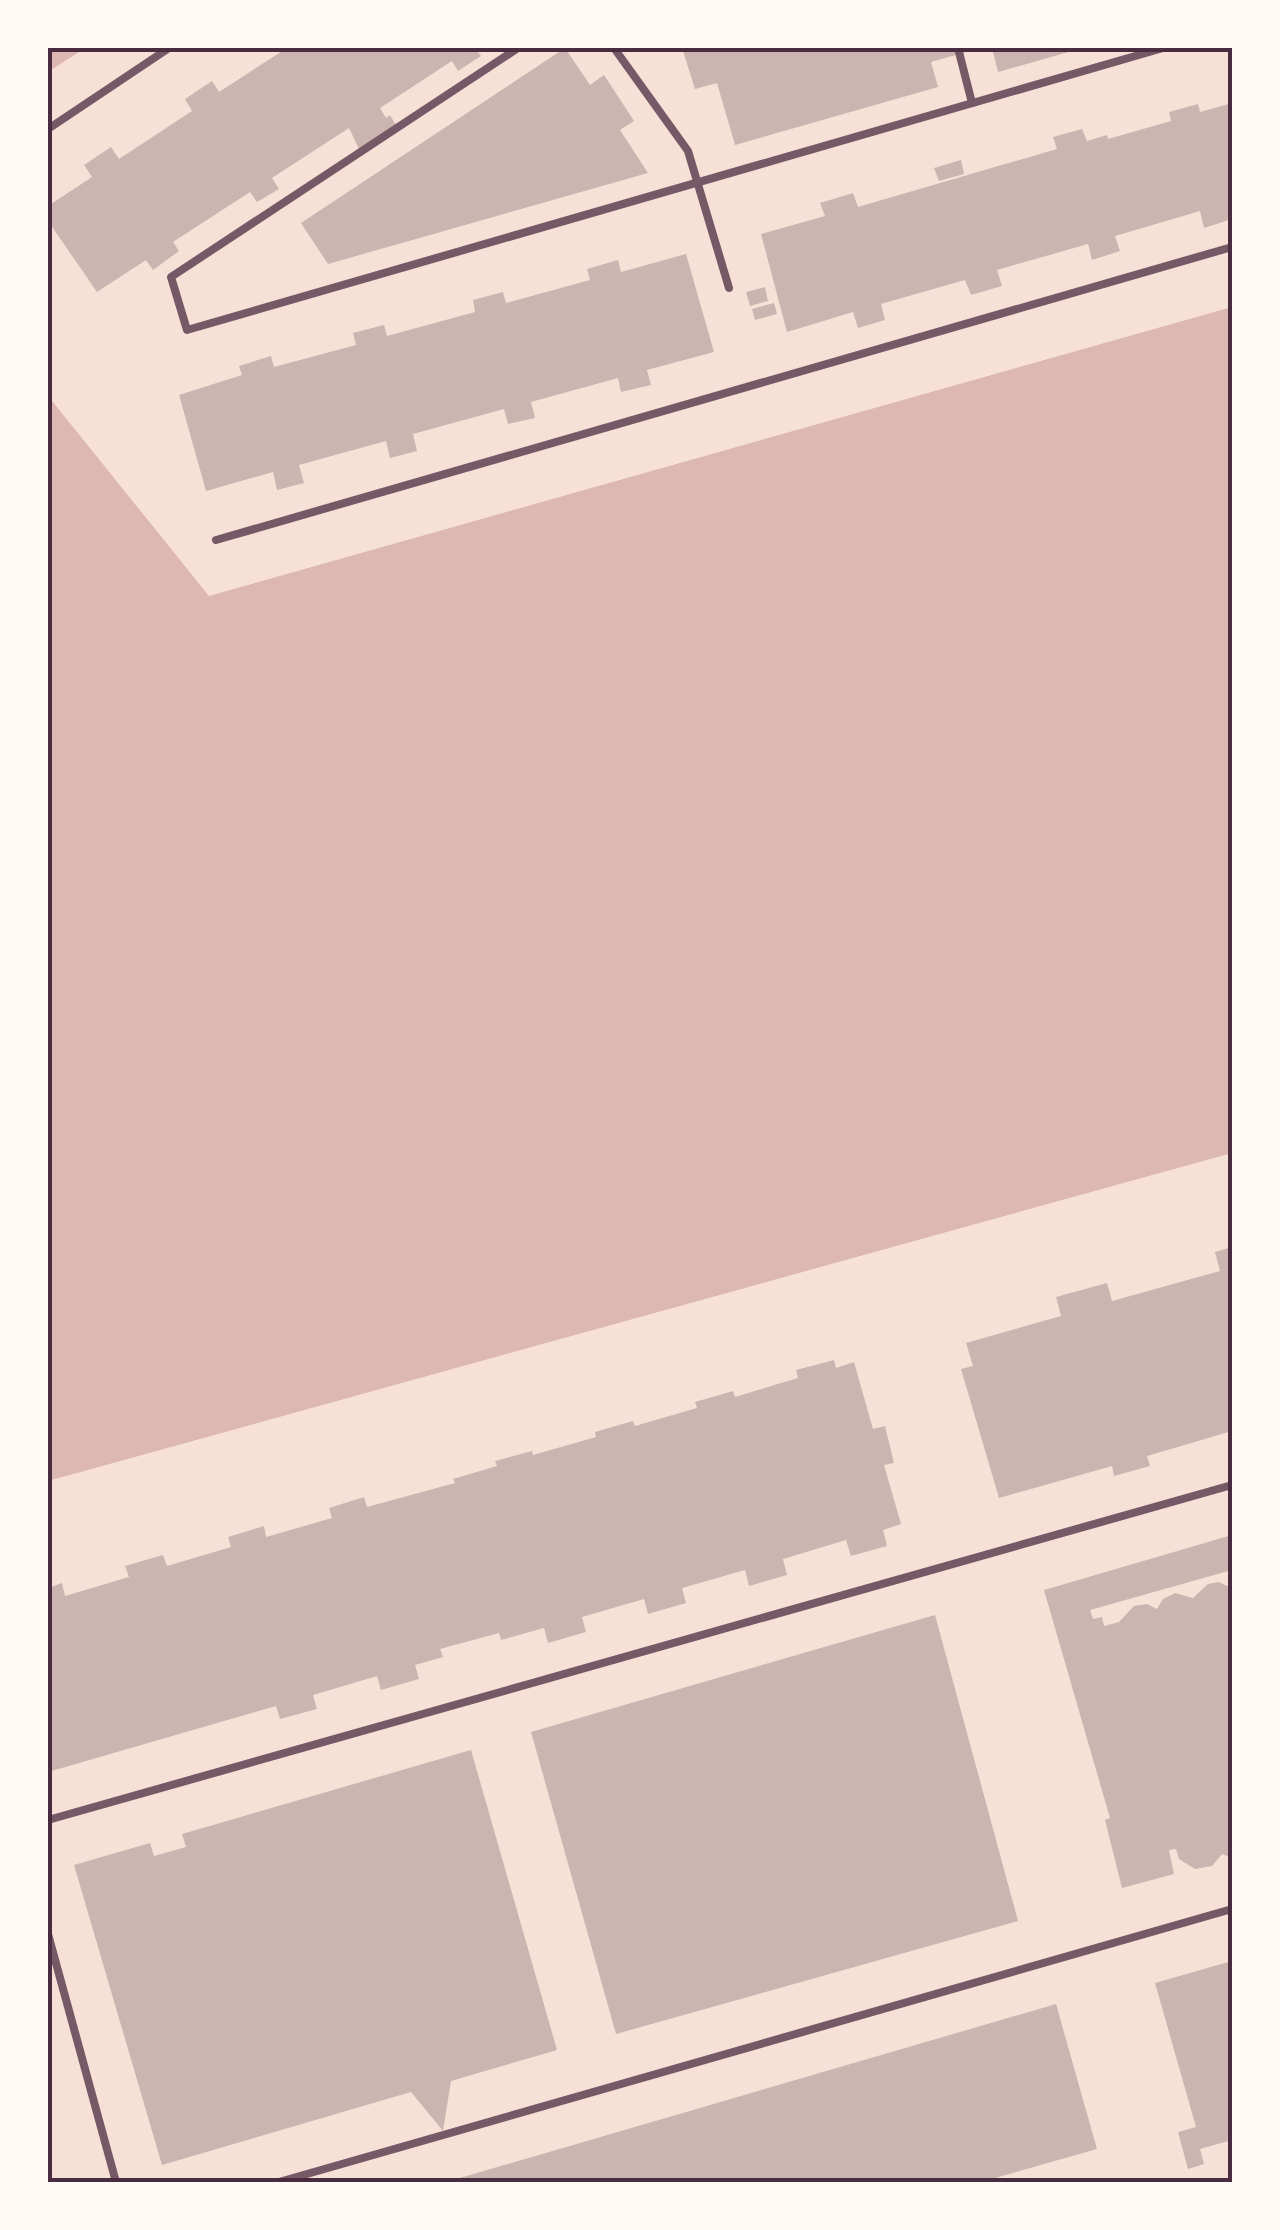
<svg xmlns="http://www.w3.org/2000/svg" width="1280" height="2230" font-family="'Fira Sans Condensed',sans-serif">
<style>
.water{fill:#dcb8b0}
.building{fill:#ccb4b1}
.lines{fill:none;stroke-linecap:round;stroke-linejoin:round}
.service{stroke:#755966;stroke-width:8}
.neatline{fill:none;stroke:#4a2c40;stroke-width:4}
</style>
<rect width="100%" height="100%" fill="#f7e1d7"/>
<g class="water">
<polygon points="48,48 85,48 48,72"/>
<polygon points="1232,307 1232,1153 48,1481 48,396 209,596"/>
</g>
<g class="building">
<polygon points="287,48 475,48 481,56 458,71 452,61 380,108 386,118 390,115 397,127 360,151 349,128 272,178 279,189 257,202 250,192 173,242 179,251 153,270 146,260 97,292 48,221 48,206 92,177 84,165 111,147 119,159 192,111 185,99 212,81 219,92"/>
<polygon points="565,48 590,85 604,75 634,121 620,130 648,173 328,264 301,223"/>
<polygon points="682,48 977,48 977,49 931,62 938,87 735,145 717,83 695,89"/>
<polygon points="992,48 1079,48 1079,49 998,72"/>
<polygon points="1232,103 1232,203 1228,204 1232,219 1204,228 1200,211 1115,236 1120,251 1092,260 1088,244 997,270 1002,286 971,295 965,280 881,304 885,320 858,328 853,312 787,332 761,234 825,216 820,203 853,193 858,207 1057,149 1053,137 1082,129 1087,141 1107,135 1108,139 1171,121 1169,112 1198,104 1200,112"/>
<polygon points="961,160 964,174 939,181 934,168"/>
<polygon points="686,254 714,352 647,370 651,385 621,392 618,378 531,402 535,418 508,424 504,409 413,434 417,451 390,458 386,441 299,465 304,483 277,490 273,472 206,491 179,395 242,375 239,366 271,356 274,367 356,345 353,333 384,325 387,336 475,312 473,300 503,292 506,303 590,280 587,269 618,260 621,272"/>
<polygon points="765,287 768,301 750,306 746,292"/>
<polygon points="774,303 777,314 755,320 752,309"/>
<polygon points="1232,1247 1232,1431 1147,1456 1150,1466 1114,1476 1112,1466 999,1498 961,1369 973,1366 966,1343 1061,1316 1056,1297 1107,1283 1112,1301 1220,1271 1215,1252"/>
<polygon points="834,1360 836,1368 854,1362 873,1429 885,1426 894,1463 884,1465 901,1524 883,1530 887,1546 851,1556 846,1540 783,1559 787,1575 749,1586 745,1570 682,1588 686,1603 648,1614 644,1599 582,1617 586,1632 548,1643 544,1628 501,1640 499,1633 440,1649 443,1657 415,1665 419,1679 381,1690 377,1676 313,1695 317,1709 280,1719 276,1706 48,1772 48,1588 62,1583 65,1596 129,1577 125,1566 163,1555 167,1566 231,1547 228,1537 264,1526 266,1537 332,1518 329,1508 364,1497 367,1507 455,1483 453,1479 497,1466 495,1461 532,1451 533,1455 596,1437 595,1432 633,1421 635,1426 697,1408 695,1402 733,1391 735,1397 798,1378 796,1370"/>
<polygon points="1232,1535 1232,1570 1090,1610 1093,1619 1102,1617 1104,1626 1119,1622 1134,1606 1147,1604 1157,1609 1163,1599 1175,1593 1193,1598 1208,1584 1219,1582 1229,1587 1232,1581 1232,1858 1222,1854 1212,1866 1195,1869 1179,1859 1176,1849 1169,1850 1174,1874 1122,1888 1105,1820 1110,1818 1044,1590"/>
<polygon points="935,1615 1018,1921 616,2034 531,1732"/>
<polygon points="471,1750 557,2050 451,2081 443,2131 411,2092 162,2165 74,1865 150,1843 154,1856 186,1847 182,1834"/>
<polygon points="1232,1961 1232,2140 1200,2149 1204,2164 1188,2169 1178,2132 1196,2127 1155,1983"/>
<polygon points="1056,2004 1097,2149 981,2182 446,2182"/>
</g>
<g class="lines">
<g class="service">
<polyline points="518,48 171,277 187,330 1163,48"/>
<polyline points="614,48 688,151 729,288"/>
<polyline points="958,48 972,103"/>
<polyline points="48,129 169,48"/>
<polyline points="216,540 1232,247"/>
<polyline points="48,1820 1232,1485"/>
<polyline points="48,1934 116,2182"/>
<polyline points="279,2182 1232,1909"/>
</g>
</g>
<rect width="1280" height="2230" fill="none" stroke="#fffaf5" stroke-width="100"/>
<rect x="50" y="50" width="1180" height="2130" class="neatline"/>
</svg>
